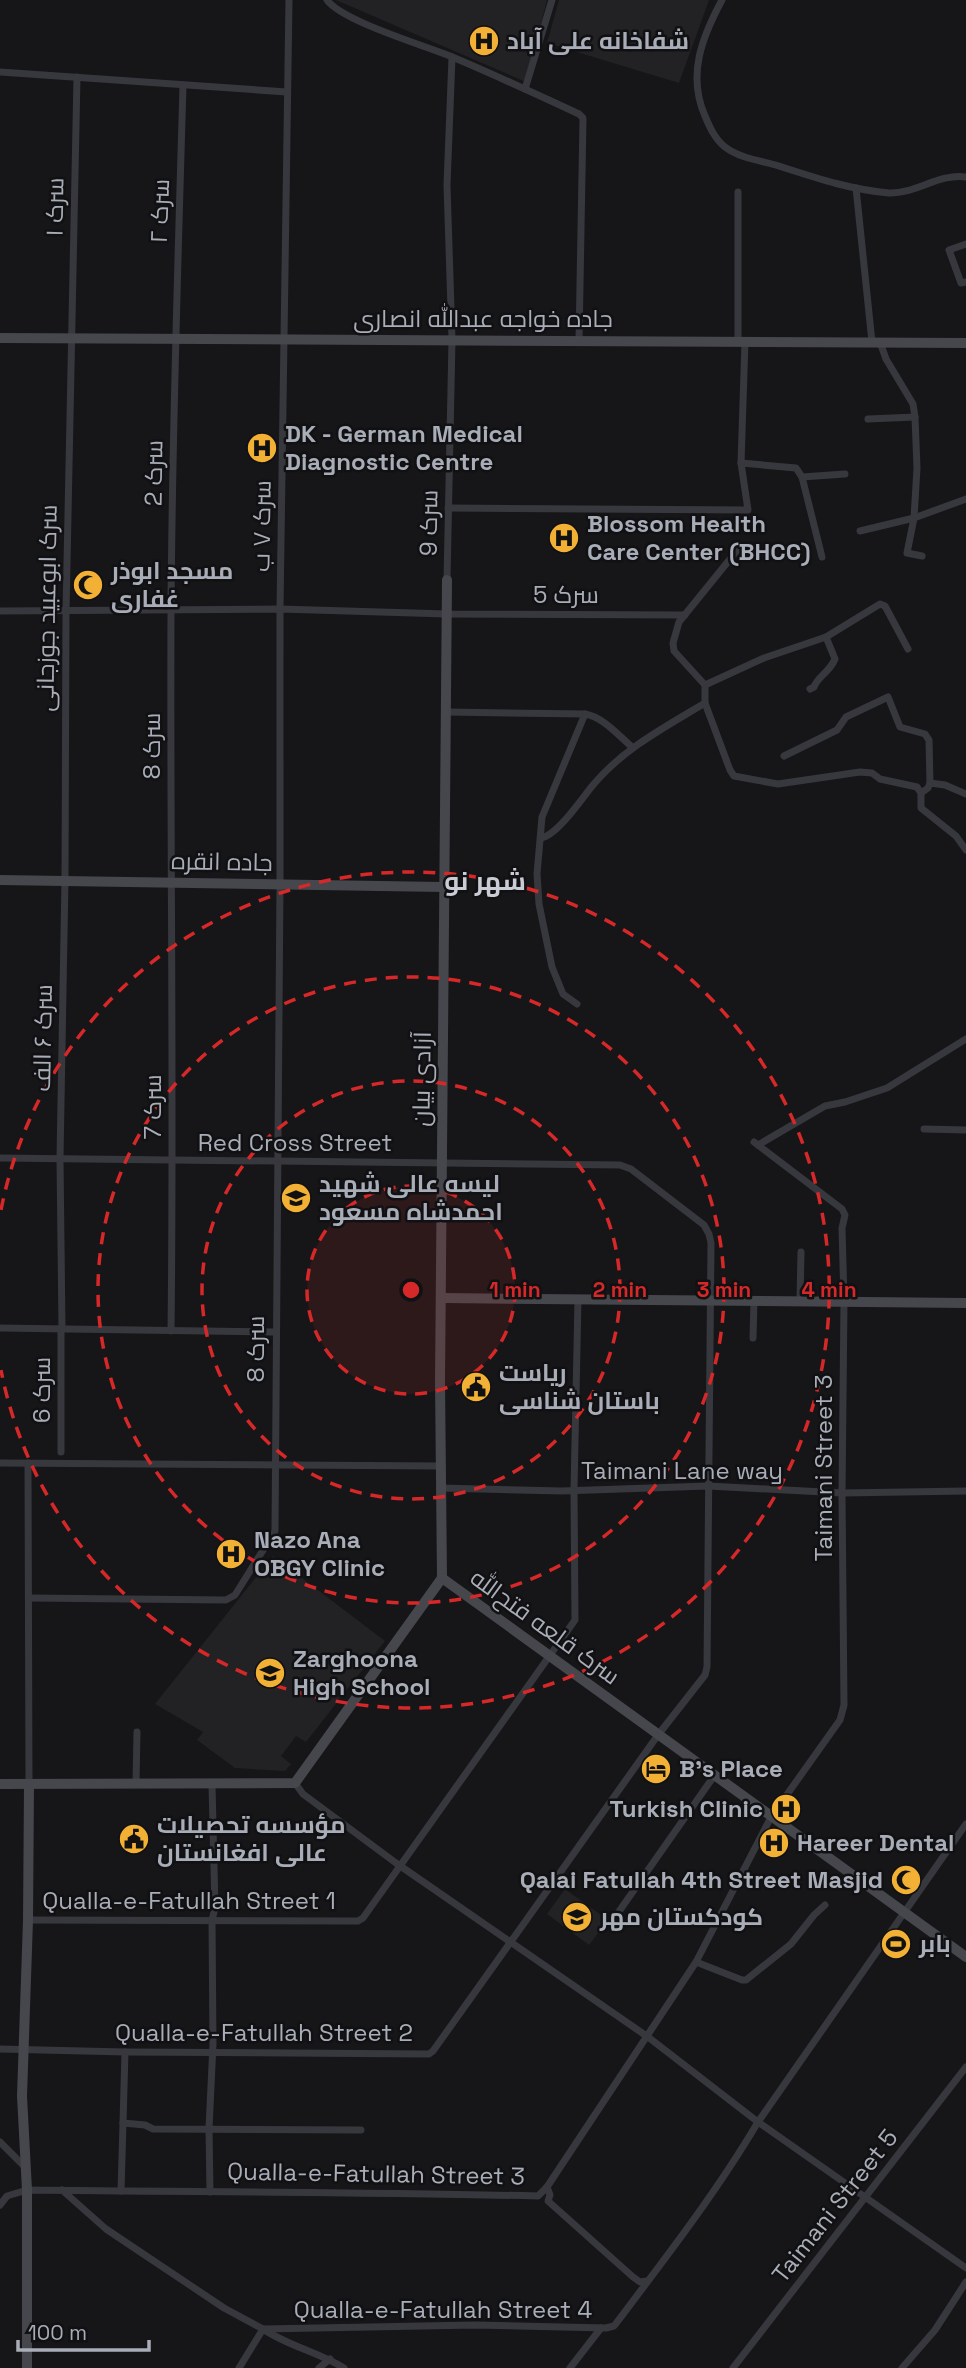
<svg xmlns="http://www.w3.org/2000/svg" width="966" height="2368" font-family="'Space Grotesk',Cairo,sans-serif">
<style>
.built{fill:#222225}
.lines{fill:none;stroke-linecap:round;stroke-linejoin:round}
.street{stroke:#37383d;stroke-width:7}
.secondary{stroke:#45474d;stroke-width:10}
.ring{fill:none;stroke:#d62828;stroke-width:3.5;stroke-dasharray:12 9}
.labels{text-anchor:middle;stroke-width:5;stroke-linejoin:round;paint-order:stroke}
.poi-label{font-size:24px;font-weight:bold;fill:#a8adb8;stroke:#111113;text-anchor:start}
.street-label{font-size:24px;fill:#a8adb8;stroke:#111113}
.neighbourhood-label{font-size:26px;font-weight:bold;fill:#c9ccd4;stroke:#111113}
.centre{fill:#d62828;stroke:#111113;stroke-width:3.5}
.ring-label{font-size:21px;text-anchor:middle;font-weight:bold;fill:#d62828;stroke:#111113;stroke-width:5;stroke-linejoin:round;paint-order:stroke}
</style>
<rect width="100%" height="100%" fill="#161618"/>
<g class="built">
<polygon points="336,0 547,0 526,82"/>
<polygon points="559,0 709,0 679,83 547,43"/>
<polygon points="273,1556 385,1641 306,1742 296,1736 281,1756 291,1764 285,1771 235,1768 197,1740 203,1732 155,1704"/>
<polygon points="565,1889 608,1920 589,1945 547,1914"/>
</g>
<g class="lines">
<g class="street">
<path d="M327,0C342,21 423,45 450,56C493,74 536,94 579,114L583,118L579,341"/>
<path d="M722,0C702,37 687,75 705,116C710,128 715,139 725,147C742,160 766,161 785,168C819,179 853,190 889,193C916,194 939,173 966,177"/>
<polyline points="0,72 287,92"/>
<polyline points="525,89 552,0"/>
<polyline points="856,188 872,342"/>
<polyline points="966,244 949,250 961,283 966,282"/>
<polyline points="738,342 738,192"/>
<polyline points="880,342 886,359 913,404 915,417 917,468 914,518 907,553 922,556"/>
<polyline points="868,419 915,417"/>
<polyline points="741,463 796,468 802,477 822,557"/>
<polyline points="802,477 845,474"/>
<polyline points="448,508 748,510 741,463 745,342"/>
<polyline points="860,531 914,518 966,499"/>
<polyline points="739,548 679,622 673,643 674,651 705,685 705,703 730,770 734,776 778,784 860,772 872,773 880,779 917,787 921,793 921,808 956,836 966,850"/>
<polyline points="447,580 452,340 447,185 452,57"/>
<polyline points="0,611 280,609 447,614 685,615"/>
<polyline points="705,685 764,658 826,637 880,604 885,606 908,649"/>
<path d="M810,689L814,687C818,676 829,673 835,659L826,637"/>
<polyline points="446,712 585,714 542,817 537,874 539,904 552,967 563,994 577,1004"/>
<path d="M585,714C603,717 618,735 632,747"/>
<polyline points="784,756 837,730 846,717 888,697 900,727 925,734 929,740 930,783 928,788 921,793"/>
<polyline points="930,783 945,785 966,794"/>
<path d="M541,838C557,836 582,798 593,785C623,749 665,727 705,703"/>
<polyline points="924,1129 966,1130"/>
<polyline points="758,1145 825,1106 845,1102 887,1088 966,1039"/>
<polyline points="0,1158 620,1165 631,1169 704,1225 709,1234 711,1243 707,1667 705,1675 658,1735 433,2051 429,2054 125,2052 0,2049"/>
<polyline points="800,1301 801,1252"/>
<polyline points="0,1328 275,1332"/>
<polyline points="62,1329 60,1158 65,879 66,612 77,77"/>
<path d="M171,1331C174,1091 170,851 171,611C172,436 178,261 183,85"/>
<polyline points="753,1338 754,1300"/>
<polyline points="61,1452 61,1329"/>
<polyline points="0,1463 440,1466"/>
<polyline points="28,1463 29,1784"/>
<polyline points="440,1488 562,1491 708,1486 842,1493 966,1491"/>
<polyline points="29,1598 226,1600 235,1595 275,1531 280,884 280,609 289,0"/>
<polyline points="295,1783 303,1794 396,1863 648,2037 758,2122 966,2268"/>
<polyline points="136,1784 137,1732"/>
<polyline points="28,1920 358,1921 363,1918 575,1620 574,1490 578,1299"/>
<polyline points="613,1920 714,1776"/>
<polyline points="696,1962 742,1980 746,1980 791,1944 814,1915 825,1905"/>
<polyline points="125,2052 123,2123 145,2125 153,2129 361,2130"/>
<polyline points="0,2142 24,2166"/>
<polyline points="547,2187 550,2195 548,2201 633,2277 640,2282 647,2281"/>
<path d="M62,2190L106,2229L224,2308L263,2329L475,2325L606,2328L614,2326C664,2260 716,2193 758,2122L966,1824"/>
<polyline points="121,2191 123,2123"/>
<polyline points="210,2192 209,2128 213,2044 212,1920 215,1908 212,1784"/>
<path d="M0,2205L7,2196L27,2190C197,2192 367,2192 538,2196L547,2187L696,1962L771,1817L840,1720L844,1705L842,1493L844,1301L842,1228L845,1215L842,1209L754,1142"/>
<path d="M239,2368L263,2329C288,2346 318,2352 344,2368"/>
<polyline points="319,2368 330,2359"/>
<polyline points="570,2368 601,2328"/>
<polyline points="733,2368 966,2067"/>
<polyline points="902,2368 935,2330 966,2282"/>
</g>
<g class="secondary">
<polyline points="0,338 966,343"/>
<polyline points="0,880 443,887"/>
<polyline points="441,1298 966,1303"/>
<polyline points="442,1578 440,1381 447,580"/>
<polyline points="442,1578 966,1957"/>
<polyline points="0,1784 295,1783 442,1578"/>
<polyline points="27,2368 27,2190 22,2096 28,1920 29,1784"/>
</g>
</g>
<circle cx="411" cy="1290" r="104" fill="#d62828" fill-opacity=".12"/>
<g class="ring">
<circle cx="411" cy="1290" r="104"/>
<circle cx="411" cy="1290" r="209"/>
<circle cx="411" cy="1290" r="313"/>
<path d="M1 1210A418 418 0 1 1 1 1370"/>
</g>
<defs>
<g id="hospital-disc" transform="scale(1.575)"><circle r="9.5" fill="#f2b134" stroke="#111113"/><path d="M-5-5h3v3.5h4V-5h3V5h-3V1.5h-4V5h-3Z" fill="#111"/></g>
<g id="mosque-disc" transform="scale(1.575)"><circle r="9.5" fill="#f2b134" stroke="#111113"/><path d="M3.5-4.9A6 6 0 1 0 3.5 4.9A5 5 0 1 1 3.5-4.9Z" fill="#111"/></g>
<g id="school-disc" transform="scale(1.575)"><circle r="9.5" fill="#f2b134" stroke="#111113"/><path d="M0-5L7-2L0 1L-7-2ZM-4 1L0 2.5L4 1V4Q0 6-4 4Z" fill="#111"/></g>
<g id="civic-disc" transform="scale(1.575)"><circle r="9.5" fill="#f2b134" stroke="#111113"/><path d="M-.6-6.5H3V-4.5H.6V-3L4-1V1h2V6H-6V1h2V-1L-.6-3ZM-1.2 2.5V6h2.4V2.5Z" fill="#111"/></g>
<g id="hotel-disc" transform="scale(1.575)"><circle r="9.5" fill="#f2b134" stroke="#111113"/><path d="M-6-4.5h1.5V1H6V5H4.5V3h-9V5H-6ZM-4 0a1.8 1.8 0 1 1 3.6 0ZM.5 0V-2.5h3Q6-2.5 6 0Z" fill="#111"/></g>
<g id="stadium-disc" transform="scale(1.575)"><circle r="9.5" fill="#f2b134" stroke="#111113"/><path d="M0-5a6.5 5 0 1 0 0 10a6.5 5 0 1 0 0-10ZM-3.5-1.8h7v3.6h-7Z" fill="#111"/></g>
</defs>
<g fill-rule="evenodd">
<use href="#hospital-disc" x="484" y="41"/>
<use href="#hospital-disc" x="262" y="448"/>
<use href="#hospital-disc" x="564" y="538"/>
<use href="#mosque-disc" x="88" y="585"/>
<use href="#school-disc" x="296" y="1198"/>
<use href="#civic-disc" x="476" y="1387"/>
<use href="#hospital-disc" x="231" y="1554"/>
<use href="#school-disc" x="270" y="1673"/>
<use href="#hotel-disc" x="656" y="1769"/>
<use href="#hospital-disc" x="786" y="1809"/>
<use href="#civic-disc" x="134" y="1839"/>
<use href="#hospital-disc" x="774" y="1843"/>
<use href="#mosque-disc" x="906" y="1880"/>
<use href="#school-disc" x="577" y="1917"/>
<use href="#stadium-disc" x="896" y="1944"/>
</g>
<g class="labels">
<g class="poi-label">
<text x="507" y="49">شفاخانه علی آباد</text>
<text x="285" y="442">DK - German Medical<tspan x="285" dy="28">Diagnostic Centre</tspan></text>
<text x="587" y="532">Blossom Health<tspan x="587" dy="28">Care Center (BHCC)</tspan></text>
<text x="111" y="579">مسجد ابوذر<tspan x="111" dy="28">غفاری</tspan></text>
<text x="319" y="1192">لیسه عالی شهید<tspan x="319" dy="28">احمدشاه مسعود</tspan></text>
<text x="499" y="1381">ریاست<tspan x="499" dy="28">باستان شناسی</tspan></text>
<text x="254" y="1548">Nazo Ana<tspan x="254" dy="28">OBGY Clinic</tspan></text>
<text x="293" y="1667">Zarghoona<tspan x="293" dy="28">High School</tspan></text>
<text x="679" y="1777">B's Place</text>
<text x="763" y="1817" text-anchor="end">Turkish Clinic</text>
<text x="157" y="1833">مؤسسه تحصیلات<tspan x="157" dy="28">عالی افغانستان</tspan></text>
<text x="797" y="1851">Hareer Dental</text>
<text x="883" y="1888" text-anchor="end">Qalai Fatullah 4th Street Masjid</text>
<text x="600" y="1925">کودکستان مهر</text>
<text x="919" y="1952">بابر</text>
</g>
<g class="street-label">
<text transform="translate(55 207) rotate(-89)" y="8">سرک ۱</text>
<text transform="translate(160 211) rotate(-88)" y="8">سرک ۲</text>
<text x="483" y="327">جاده خواجه عبدالله انصاری</text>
<text transform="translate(154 473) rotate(-89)" y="8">سرک 2</text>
<text transform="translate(429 523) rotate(-89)" y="8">سرک 9</text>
<text transform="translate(262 526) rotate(-89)" y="8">سرک ۷ ب</text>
<text x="566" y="603">سرک 5</text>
<text transform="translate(47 608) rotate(-89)" y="8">سرک ابوعبید جوزجانی</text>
<text transform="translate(152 746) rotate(-90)" y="8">سرک 8</text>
<text transform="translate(222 862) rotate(1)" y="8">جاده انقره</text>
<text transform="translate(43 1038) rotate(-89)" y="8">سرک ۶ الف</text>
<text transform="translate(422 1079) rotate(-89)" y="8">آزادی بیان</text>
<text transform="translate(153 1107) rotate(-90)" y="8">سرک 7</text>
<text x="295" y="1151">Red Cross Street</text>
<text transform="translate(256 1349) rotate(-90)" y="8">سرک 8</text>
<text transform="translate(42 1390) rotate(-90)" y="8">سرک 6</text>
<text transform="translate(824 1468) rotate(-90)" y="8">Taimani Street 3</text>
<text x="682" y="1479">Taimani Lane way</text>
<text transform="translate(545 1627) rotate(36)" y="8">سرک قلعه فتح‌الله</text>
<text x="189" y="1909">Qualla-e-Fatullah Street 1</text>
<text x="264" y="2041">Qualla-e-Fatullah Street 2</text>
<text transform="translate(376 2174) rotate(1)" y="8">Qualla-e-Fatullah Street 3</text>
<text transform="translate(835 2206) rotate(-52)" y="8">Taimani Street 5</text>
<text x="443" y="2318">Qualla-e-Fatullah Street 4</text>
</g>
<g class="neighbourhood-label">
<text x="485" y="890">شهر نو</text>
</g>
</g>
<circle cx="411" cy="1290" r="10" class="centre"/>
<g class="ring-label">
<text x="515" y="1297">1 min</text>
<text x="620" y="1297">2 min</text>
<text x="724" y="1297">3 min</text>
<text x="829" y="1297">4 min</text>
</g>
<path d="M18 2340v10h131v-10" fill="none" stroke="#a8adb8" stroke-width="3.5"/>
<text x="28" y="2340" font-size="21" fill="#a8adb8" stroke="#111113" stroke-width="5" paint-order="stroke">100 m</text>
</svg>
